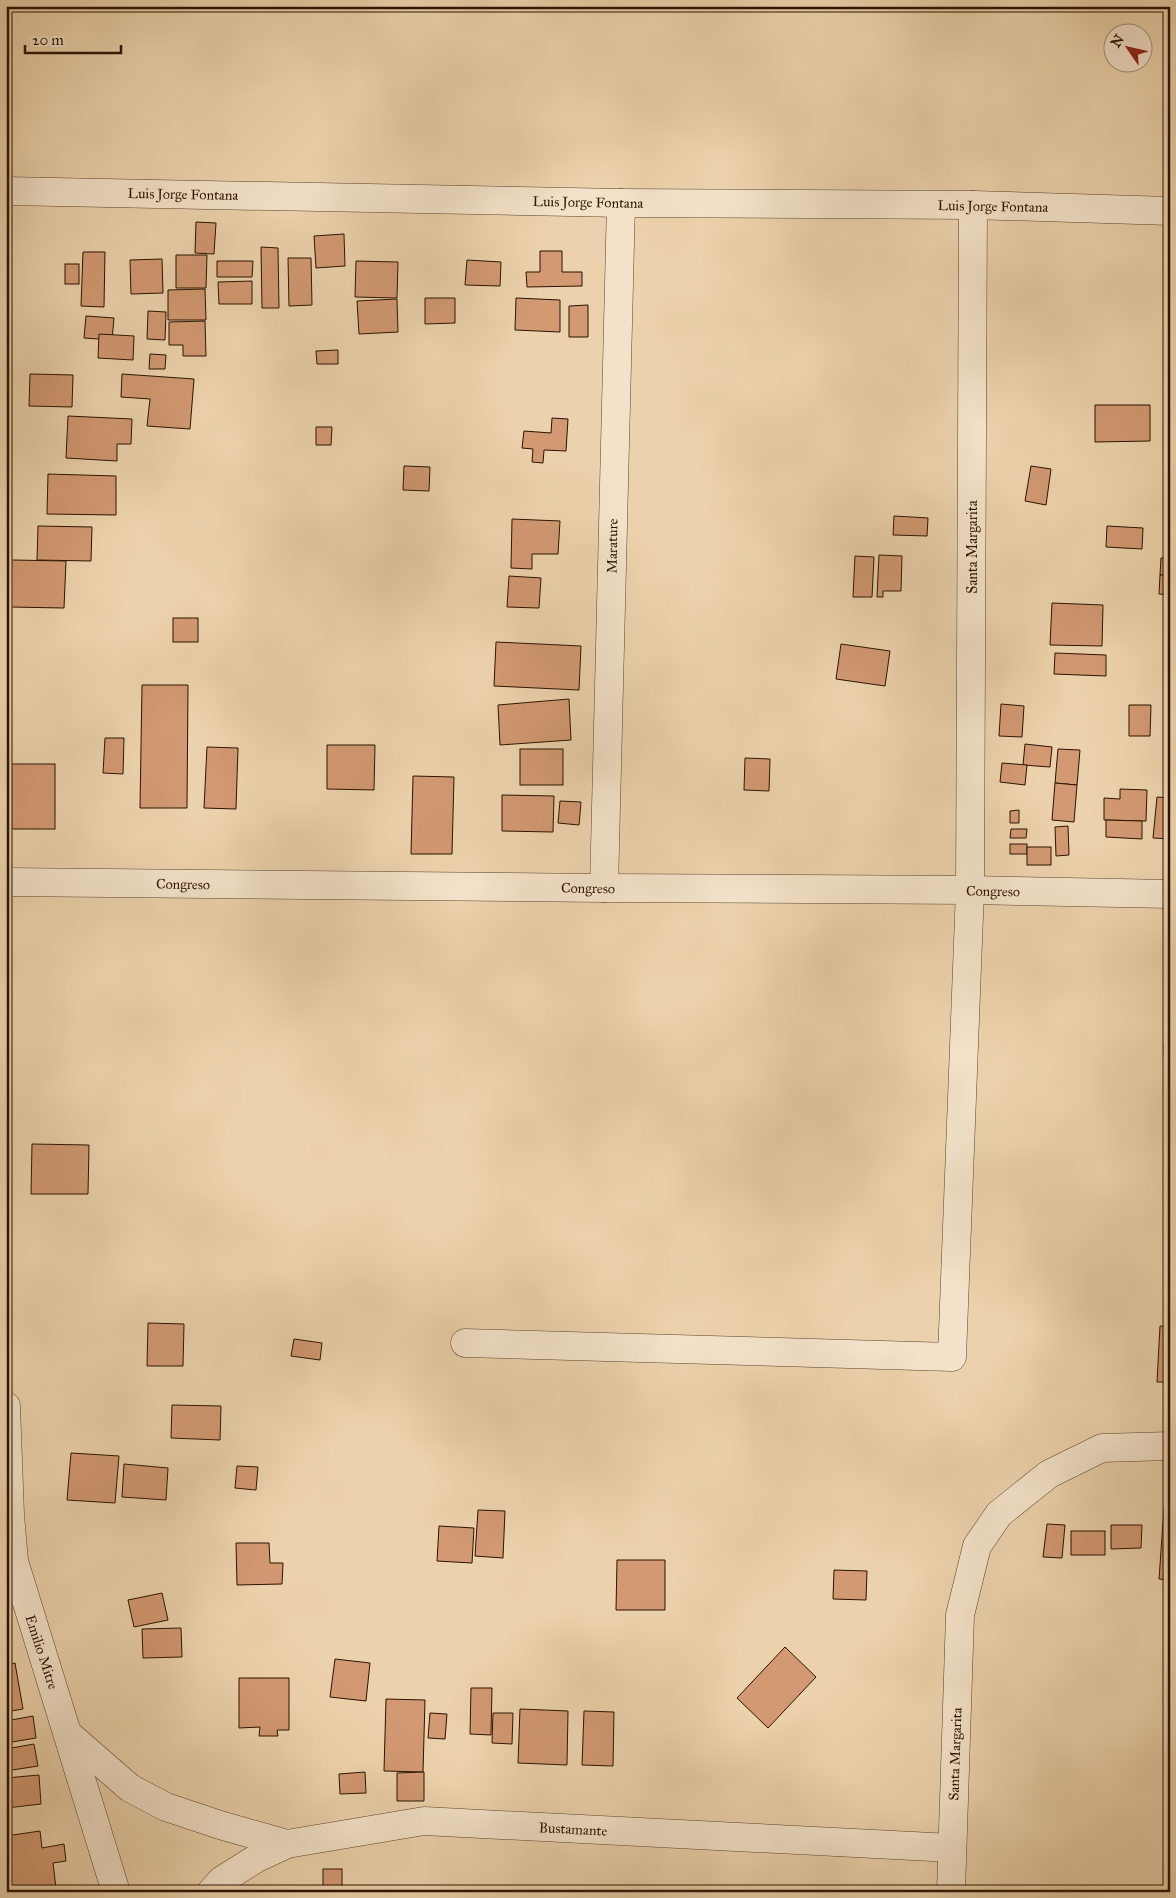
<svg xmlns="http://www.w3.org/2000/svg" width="1176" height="1898" font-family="'IM FELL Great Primer',serif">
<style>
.building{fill:#d29972;stroke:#2b1300}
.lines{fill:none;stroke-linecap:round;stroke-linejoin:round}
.minor-casing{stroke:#5b432b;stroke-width:29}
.minor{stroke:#f3e2c9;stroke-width:28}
.labels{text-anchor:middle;stroke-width:4;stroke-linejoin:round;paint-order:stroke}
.street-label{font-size:14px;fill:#2b1300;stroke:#f3e2c9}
</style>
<rect width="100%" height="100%" fill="#ecd2ac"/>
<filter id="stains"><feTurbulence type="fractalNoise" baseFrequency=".004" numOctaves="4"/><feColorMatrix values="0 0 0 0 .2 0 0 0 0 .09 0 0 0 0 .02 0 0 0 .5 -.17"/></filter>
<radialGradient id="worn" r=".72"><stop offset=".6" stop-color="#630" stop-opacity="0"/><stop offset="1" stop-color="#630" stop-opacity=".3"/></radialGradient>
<g class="building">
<polygon points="196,222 216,223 214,254 195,253"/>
<polygon points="344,234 345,266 316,268 314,236"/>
<polygon points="261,247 278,248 279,308 262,308"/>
<polygon points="540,251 562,251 562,272 582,272 582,286 527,287 526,272 540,272"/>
<polygon points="83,252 105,252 104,307 81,306"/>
<polygon points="176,255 207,255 206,288 176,288"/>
<polygon points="288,258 311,258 312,305 289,306"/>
<polygon points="162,259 163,293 131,294 130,260"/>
<polygon points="467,260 501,262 500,286 465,285"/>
<polygon points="217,261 253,261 252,277 217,277"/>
<polygon points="356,261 398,262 397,298 355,297"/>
<rect x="65" y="264" width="14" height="20"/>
<polygon points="252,281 252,304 219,304 218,282"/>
<polygon points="205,289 206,320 168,320 168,290"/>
<polygon points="425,298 455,298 455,323 425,324"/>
<polygon points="516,298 560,300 560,332 515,330"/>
<polygon points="397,299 398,332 359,334 357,301"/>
<polygon points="588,305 588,337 569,337 569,306"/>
<polygon points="148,311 166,312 165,340 147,339"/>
<polygon points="86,316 114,318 112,340 84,338"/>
<polygon points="205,321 206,356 183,356 183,345 169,345 169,322"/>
<polygon points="99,334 134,336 133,360 98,358"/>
<polygon points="338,350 338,364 317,364 316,351"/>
<polygon points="150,354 166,355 165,369 149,369"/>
<polygon points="30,374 73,375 72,407 29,406"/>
<polygon points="122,374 194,379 190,429 147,426 150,399 121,397"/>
<polygon points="1095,405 1150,405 1150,441 1095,442"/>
<polygon points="68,416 132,419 131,444 117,444 117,461 66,458"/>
<polygon points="552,418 568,419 566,451 544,450 543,463 532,462 533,449 522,448 524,431 551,433"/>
<polygon points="316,427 332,427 331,445 316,445"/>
<polygon points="404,466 430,467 429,491 403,490"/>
<polygon points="1031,466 1051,469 1046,505 1025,501"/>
<polygon points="48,474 116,476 116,515 47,514"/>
<polygon points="894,516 928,518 927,536 893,535"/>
<polygon points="512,519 560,521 558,554 532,554 532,569 511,568"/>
<polygon points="38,526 92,527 91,561 37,560"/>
<polygon points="1107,526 1143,528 1142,549 1106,547"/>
<polygon points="879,555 902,556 901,591 883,591 883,597 877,597"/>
<polygon points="855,556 874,557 872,597 853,597"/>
<polygon points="1161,558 1170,558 1170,575 1160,575"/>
<polygon points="12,560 66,561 64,608 10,607"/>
<polygon points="1160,575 1170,575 1170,595 1159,594"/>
<polygon points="509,576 541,578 539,608 507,607"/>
<polygon points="1052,603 1103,605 1102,646 1050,645"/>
<rect x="173" y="618" width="25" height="24"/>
<polygon points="496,642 581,646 579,690 494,686"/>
<polygon points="841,644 890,651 885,686 836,679"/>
<polygon points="1055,653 1106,655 1106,676 1054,674"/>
<polygon points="142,685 188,685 187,808 140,808"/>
<polygon points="569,699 571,740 500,745 498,705"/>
<polygon points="1001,704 1024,706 1022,737 999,736"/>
<polygon points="1129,705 1151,705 1150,736 1129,736"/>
<polygon points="105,738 124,738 123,774 103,773"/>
<polygon points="1025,744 1052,747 1050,767 1023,765"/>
<polygon points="327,745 375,745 374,790 327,789"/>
<polygon points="207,747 238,748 236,809 204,808"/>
<rect x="520" y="749" width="43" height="36"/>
<polygon points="1058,749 1080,750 1077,785 1055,783"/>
<polygon points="745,758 770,759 769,791 744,790"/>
<polygon points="1002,763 1027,765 1025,785 1000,782"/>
<rect x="12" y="764" width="43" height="65"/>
<polygon points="413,776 454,777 452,854 411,854"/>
<polygon points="1055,783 1077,785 1074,822 1052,820"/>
<polygon points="1120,789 1147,790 1146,821 1104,820 1104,798 1120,799"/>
<polygon points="502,795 554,796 553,832 502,831"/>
<polygon points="1157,797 1170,798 1170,839 1153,838"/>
<polygon points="560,801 581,802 579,825 558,823"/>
<polygon points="1019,810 1019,823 1010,823 1010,811"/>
<polygon points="1106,820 1142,821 1142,839 1106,837"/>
<polygon points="1068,826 1069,855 1056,856 1055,827"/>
<polygon points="1011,829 1027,829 1026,838 1010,838"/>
<rect x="1010" y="844" width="17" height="10"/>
<rect x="1027" y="847" width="24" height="18"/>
<polygon points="1164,1046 1170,1046 1170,1074 1165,1074"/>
<polygon points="32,1144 89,1145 88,1194 31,1194"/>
<polygon points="148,1323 184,1324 183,1366 147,1366"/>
<polygon points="1160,1326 1170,1327 1170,1382 1157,1382"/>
<polygon points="294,1339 322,1343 320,1360 291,1356"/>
<polygon points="172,1405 221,1406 220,1440 171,1438"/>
<polygon points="71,1453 119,1456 115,1503 67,1500"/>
<polygon points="124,1464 168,1468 166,1500 122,1497"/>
<polygon points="237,1466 258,1467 256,1490 235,1488"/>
<polygon points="1165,1494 1170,1494 1170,1580 1159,1579"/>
<polygon points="478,1510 505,1511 503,1558 475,1556"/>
<polygon points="1047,1524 1065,1525 1062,1558 1043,1557"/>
<polygon points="1111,1525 1142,1525 1141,1548 1111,1549"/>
<polygon points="439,1526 474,1528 472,1563 437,1561"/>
<rect x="1071" y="1531" width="34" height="24"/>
<polygon points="236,1543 269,1543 270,1563 283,1563 282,1584 237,1585"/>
<polygon points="617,1560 665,1560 665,1610 616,1610"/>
<polygon points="834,1570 867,1571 866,1600 833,1599"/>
<polygon points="162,1593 168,1620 134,1627 128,1600"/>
<polygon points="181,1628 182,1657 143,1658 142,1629"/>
<polygon points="785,1647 816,1677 768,1728 737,1698"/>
<polygon points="335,1659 370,1663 366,1701 330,1697"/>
<polygon points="15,1663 23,1709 6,1712 6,1665"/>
<polygon points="239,1678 289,1678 289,1730 277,1730 278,1736 259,1736 260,1727 239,1728"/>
<polygon points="471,1688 492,1688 491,1735 470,1734"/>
<polygon points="386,1699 425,1700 423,1772 384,1771"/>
<polygon points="520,1709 568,1711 567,1765 518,1763"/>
<polygon points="584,1711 614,1712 613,1766 582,1765"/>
<polygon points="430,1713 447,1714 445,1739 428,1738"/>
<polygon points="493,1713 513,1713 512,1744 492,1743"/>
<polygon points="33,1716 36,1738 6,1743 6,1721"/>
<polygon points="34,1744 38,1766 6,1771 6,1749"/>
<polygon points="365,1772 366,1793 340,1794 339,1774"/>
<polygon points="424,1772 424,1801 397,1801 397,1773"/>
<polygon points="39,1775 41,1804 6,1808 6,1778"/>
<polygon points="40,1831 42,1848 64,1844 66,1861 53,1863 56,1888 28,1892 6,1892 6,1836"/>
<rect x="323" y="1869" width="19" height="23"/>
</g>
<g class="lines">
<g class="minor-casing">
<g id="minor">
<polyline points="6,191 621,203 973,205 1170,211"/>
<polyline points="6,882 604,888 970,890 1170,894"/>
<polyline points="604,888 621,203"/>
<polyline points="465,1343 952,1357 970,890 973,205"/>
<polyline points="6,1406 10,1515 14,1561 116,1892"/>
<polyline points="68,1734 130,1788 166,1807 220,1825 287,1844"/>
<polyline points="211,1892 222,1880 257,1858 287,1844 424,1821 952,1848"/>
<polyline points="951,1892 960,1615 977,1546 999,1514 1049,1474 1102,1448 1170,1446"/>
</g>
</g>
<use href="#minor" class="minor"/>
</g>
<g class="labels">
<g class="street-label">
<text transform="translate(183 194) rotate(1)" y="5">Luis Jorge Fontana</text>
<text transform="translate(588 202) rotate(1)" y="5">Luis Jorge Fontana</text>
<text transform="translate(993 206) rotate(1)" y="5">Luis Jorge Fontana</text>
<text transform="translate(612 546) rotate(-89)" y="5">Marature</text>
<text transform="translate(972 547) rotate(-90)" y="5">Santa Margarita</text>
<text transform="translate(183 884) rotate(1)" y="5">Congreso</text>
<text transform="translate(588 888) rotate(1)" y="5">Congreso</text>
<text transform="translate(993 891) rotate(1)" y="5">Congreso</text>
<text transform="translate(42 1652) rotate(72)" y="5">Emilio Mitre</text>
<text transform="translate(955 1754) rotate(-88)" y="5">Santa Margarita</text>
<text transform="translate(573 1829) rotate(3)" y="5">Bustamante</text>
</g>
</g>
<rect width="1176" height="1898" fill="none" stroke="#ecd2ac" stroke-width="25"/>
<rect x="8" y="8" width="1161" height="1883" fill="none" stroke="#2b1300" stroke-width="2.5"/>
<rect x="12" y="12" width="1151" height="1873" fill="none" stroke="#2b1300"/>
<g transform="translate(1128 48) rotate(304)"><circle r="24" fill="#f3e2c9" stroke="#a38f79"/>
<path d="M0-4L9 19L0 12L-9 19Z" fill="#8f2418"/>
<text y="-8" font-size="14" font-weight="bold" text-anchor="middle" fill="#2b1300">N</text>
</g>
<path d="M25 45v8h96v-8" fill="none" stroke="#2b1300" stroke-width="2.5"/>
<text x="32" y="45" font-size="15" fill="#2b1300" stroke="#f3e2c9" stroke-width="4" paint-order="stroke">20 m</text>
<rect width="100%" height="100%" filter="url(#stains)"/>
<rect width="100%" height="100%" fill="url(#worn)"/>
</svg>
